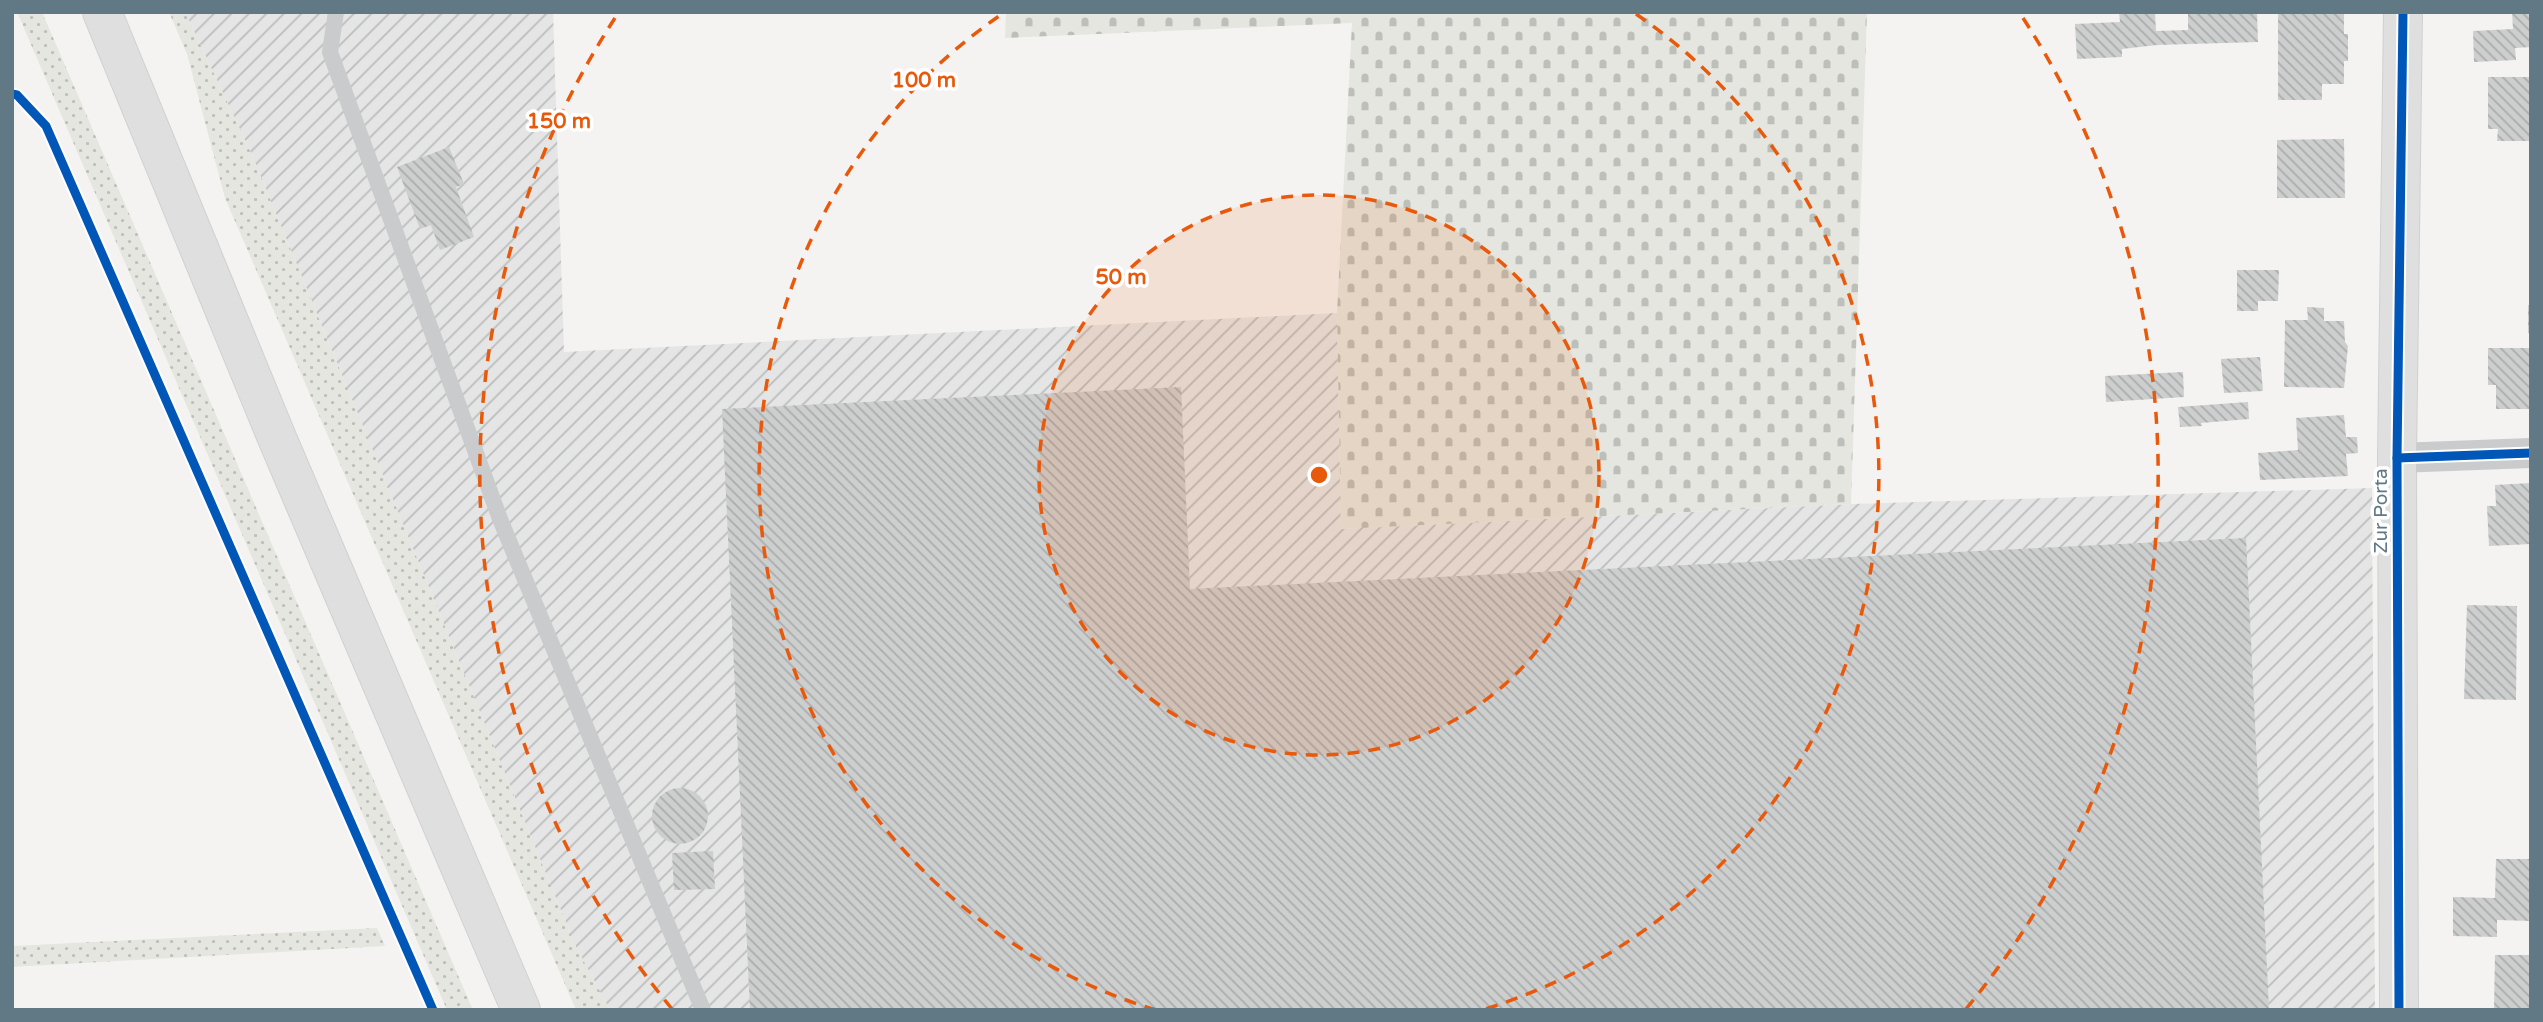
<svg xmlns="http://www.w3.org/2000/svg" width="2543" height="1022" font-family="'Varela Round',sans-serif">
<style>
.industrial{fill:url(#industrial-furrows)}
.grass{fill:url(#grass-dots)}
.cemetery{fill:url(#cemetery-stones)}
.building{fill:url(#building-back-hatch)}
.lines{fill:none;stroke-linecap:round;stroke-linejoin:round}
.secondary-casing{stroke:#cfd0d0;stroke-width:40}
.primary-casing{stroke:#cfd1d0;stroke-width:40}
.service{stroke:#cacbcc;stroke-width:16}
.minor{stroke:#cacbcc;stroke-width:30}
.secondary{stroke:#dfdfdf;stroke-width:38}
.primary{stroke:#dfdfdf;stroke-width:38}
.cycleway-casing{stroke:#fff;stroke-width:13}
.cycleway{stroke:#0057b8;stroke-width:9}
.ring{fill:none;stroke:#e8590c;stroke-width:3.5;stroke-dasharray:12 9}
.labels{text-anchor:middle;stroke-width:7;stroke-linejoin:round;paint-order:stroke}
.street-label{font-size:19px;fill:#617984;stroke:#fff}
.centre{fill:#e8590c;stroke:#fff;stroke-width:3.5}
.ring-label{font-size:21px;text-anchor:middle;font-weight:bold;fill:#e8590c;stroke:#fff;stroke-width:7;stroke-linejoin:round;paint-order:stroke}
</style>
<defs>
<pattern id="industrial-furrows" width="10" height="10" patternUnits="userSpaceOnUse" patternTransform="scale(1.75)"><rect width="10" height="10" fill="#e4e5e4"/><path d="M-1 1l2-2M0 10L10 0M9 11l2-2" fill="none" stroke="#bcbebe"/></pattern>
<pattern id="grass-dots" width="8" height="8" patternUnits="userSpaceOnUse" patternTransform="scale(1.75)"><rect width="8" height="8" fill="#e4e6df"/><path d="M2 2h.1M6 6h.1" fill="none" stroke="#bcbfba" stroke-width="1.8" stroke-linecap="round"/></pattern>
<pattern id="cemetery-stones" width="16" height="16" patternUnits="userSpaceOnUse" patternTransform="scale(1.75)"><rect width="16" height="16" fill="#e4e6df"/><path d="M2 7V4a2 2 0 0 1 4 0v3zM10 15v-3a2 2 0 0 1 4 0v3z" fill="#bcbfba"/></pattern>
<pattern id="building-back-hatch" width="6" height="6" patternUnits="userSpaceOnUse" patternTransform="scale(1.75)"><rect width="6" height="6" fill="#cdcece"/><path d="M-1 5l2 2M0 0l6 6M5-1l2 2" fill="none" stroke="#aaacad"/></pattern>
</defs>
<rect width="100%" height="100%" fill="#f4f3f1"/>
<polygon class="industrial" points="185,12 553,12 564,352 1337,313 1341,529 1851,504 2372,488 2375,1010 610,1010 576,947 252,155"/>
<g class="grass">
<polygon points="17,12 42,12 473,1010 447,1010"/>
<polygon points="169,12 185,12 252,155 576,947 610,1010 576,1010 225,198 187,54"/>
<polygon points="377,928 385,946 12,967 12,946"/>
</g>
<polygon class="cemetery" points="1006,12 1867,12 1851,504 1341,529 1337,313 1352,23 1005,38"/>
<g class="building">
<polygon points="2119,12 2155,12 2156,31 2188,30 2188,12 2257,12 2258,42 2157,45 2122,49 2122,57 2077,59 2075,24 2120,22"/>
<polygon points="2278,12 2344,12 2344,34 2348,34 2348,61 2344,61 2344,84 2322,84 2322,100 2278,100"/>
<polygon points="2512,12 2531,12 2531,47 2515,48 2516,60 2474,62 2473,31 2513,29"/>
<polygon points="2488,77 2531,77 2531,141 2497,141 2498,129 2488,129"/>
<polygon points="2344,139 2345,198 2277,198 2277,140"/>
<polygon points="449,147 464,184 456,187 474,237 440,250 431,225 420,229 397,167"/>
<polygon points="2237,270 2279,270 2278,301 2258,301 2258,311 2237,311"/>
<rect x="2528" y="305" width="3" height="28"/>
<polygon points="2307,307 2324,308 2324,321 2344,321 2345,342 2348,346 2344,388 2284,387 2285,320 2308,320"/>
<polygon points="2488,348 2531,348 2531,409 2496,409 2496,385 2488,385"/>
<polygon points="2260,357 2263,391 2224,393 2221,359"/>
<polygon points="2183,372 2184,397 2106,402 2105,376"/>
<polygon points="1181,387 1190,589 2246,538 2269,1010 750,1010 722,409"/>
<polygon points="2248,402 2249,419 2201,423 2202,426 2180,427 2178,407"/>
<polygon points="2344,415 2346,437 2357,437 2358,453 2346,454 2348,476 2260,480 2258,453 2298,450 2296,418"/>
<polygon points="2531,483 2531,544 2489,546 2487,506 2496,506 2495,485"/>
<polygon points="2467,605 2517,606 2516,700 2464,699"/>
<circle cx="680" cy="816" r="28"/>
<polygon points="713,851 715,889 674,890 672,853"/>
<polygon points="2496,859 2531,859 2531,921 2497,920 2497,937 2453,936 2453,897 2495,898"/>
<polygon points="2495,955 2531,955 2531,1010 2494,1010"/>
</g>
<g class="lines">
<g class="secondary-casing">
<polyline id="secondary" points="2399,1010 2397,458 2403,12"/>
</g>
<g class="primary-casing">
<polyline id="primary" points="102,12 277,438 521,1010"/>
</g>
<polyline class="service" points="336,12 330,52 500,519 703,1010"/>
<polyline class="minor" points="2397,458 2531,453"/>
<use href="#secondary" class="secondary"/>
<use href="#primary" class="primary"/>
<g class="cycleway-casing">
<g id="cycleway">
<polyline points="12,94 17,95 46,126 433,1010"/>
<polyline points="2397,458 2531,453"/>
<polyline points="2399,1010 2397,458 2403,12"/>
</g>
</g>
<use href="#cycleway" class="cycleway"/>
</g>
<circle cx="1319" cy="475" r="280" fill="#e8590c" fill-opacity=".12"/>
<g class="ring">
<circle cx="1319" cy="475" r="280"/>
<path d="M1156 1010A559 559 0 0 1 1002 14M1636 14A559 559 0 0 1 1482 1010"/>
<path d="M672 1009A839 839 0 0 1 615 18M2023 18A839 839 0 0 1 1966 1009"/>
</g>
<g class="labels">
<g class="street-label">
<text transform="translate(2380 511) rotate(-90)" y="7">Zur Porta</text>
</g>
</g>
<circle cx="1319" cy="475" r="10" class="centre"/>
<g class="ring-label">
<text x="924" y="87">100 m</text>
<text x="559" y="128">150 m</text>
<text x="1121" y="284">50 m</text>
</g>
<rect width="2543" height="1022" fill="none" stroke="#617984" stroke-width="28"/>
</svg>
